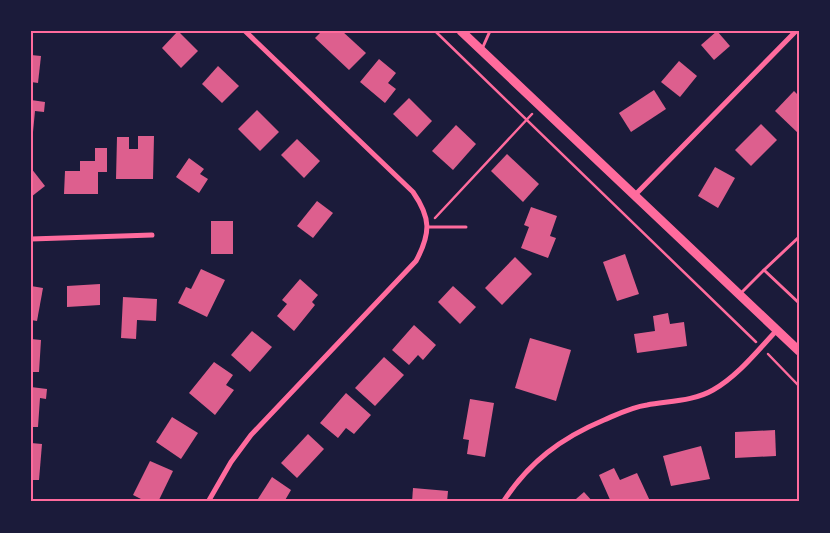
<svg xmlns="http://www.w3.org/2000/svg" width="830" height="533" font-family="'Fira Sans Condensed',sans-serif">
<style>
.building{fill:#dd5f8e}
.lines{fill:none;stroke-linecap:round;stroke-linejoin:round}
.path{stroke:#ff6b9d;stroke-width:2.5}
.service{stroke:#ff6b9d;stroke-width:3}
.minor{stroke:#ff6b9d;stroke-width:5}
.secondary{stroke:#ff6b9d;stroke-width:9}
.neatline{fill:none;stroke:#ff6b9d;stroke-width:2}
</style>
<rect width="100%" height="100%" fill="#1b1b3a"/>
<g class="building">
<polygon points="178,31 198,51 181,68 162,48"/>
<polygon points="322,31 342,31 366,53 349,70 315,38"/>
<polygon points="717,31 730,46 714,60 701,45"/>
<polygon points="31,55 41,56 38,83 31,82"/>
<polygon points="379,59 396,73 388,83 396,89 385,103 360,82"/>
<polygon points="679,61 697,76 680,97 661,82"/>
<polygon points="218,66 239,86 222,103 202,84"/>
<polygon points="654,90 666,109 631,132 619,113"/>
<polygon points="794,91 799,96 799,134 775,111"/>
<polygon points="409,98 432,121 417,137 393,114"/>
<polygon points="31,100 45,102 44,112 35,111 33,132"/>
<polygon points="257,110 279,132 260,151 238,129"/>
<polygon points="761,124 777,140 751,166 735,150"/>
<polygon points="456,125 476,144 453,170 432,151"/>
<polygon points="138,136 154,136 153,179 116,179 117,137 129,137 129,149 138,149"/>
<polygon points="297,139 320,161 304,178 281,155"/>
<polygon points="95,148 107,148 107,172 98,172 98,194 64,194 65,171 80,171 80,161 95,161"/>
<polygon points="507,154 539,184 523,202 491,171"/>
<polygon points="189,158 204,169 200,174 208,179 199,193 176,177"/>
<polygon points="715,167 735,178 718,208 698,196"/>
<polygon points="31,168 45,186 31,197"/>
<polygon points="317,201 333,213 313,238 297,226"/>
<polygon points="531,207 557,216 550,236 556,238 548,258 521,248 529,227 524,225"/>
<rect x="211" y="221" width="22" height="33"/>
<polygon points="625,254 639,294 617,301 603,262"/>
<polygon points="515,257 532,274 502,305 485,288"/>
<polygon points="201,269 225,280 207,317 178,303 186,287 191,289"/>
<polygon points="300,279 318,295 312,302 315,305 294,331 277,316 287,304 282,300"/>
<polygon points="100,284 100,305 67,307 67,286"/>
<polygon points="31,286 43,288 37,321 31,320"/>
<polygon points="453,286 476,307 460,324 438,302"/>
<polygon points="123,297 157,299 156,321 137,320 136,339 121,338"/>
<polygon points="668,313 670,324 684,322 687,346 637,353 634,334 655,331 653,316"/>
<polygon points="414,325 436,345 423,360 418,355 409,365 392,350"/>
<polygon points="252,331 272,347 250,372 231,355"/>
<polygon points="530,338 571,350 556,401 515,388"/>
<polygon points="31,339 41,340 39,372 31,372"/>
<polygon points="384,357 404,375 375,406 355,388"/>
<polygon points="214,362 233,375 226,385 234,390 215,415 189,393"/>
<polygon points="31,387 47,389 46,399 40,398 38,427 31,427"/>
<polygon points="346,393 371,415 354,434 346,428 338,438 320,423"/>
<polygon points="470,399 494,403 485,457 467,454 469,440 463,439"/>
<polygon points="172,417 198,433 181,459 156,442"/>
<polygon points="775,430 776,456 735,458 735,432"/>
<polygon points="308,434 324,449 297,478 281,463"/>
<polygon points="31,443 42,444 39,480 31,480"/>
<polygon points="701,446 710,479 671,486 663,456"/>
<polygon points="150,461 173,471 158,502 147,502 133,495"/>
<polygon points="614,468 620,480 637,473 650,501 611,502 599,475"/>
<polygon points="272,477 291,490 284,502 256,502"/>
<polygon points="413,488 448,491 447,502 412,502"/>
<polygon points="584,492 593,502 579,502 576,499"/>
</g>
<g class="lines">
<g class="path">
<polyline points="435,31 756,342"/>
<polyline points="435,218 532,114"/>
<polyline points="768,354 799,386"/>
</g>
<g class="service">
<polyline points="482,49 490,31"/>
<polyline points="427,227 466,227"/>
<polyline points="799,237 764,270 799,303"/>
<polyline points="740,294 764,270"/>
</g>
<g class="minor">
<polyline points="634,196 796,31"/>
<polyline points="31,239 152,235"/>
<path d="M208,502L231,462L251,435L416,261C431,233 431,218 413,192L245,31"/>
<path d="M503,502C529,462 561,438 604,420C618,414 632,407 647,405C669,401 694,401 713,390C738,376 758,350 777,330"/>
</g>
<polyline class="secondary" points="461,31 799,351"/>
</g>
<rect width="830" height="533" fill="none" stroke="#1b1b3a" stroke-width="65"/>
<rect x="32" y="32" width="766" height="468" class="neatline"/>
</svg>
